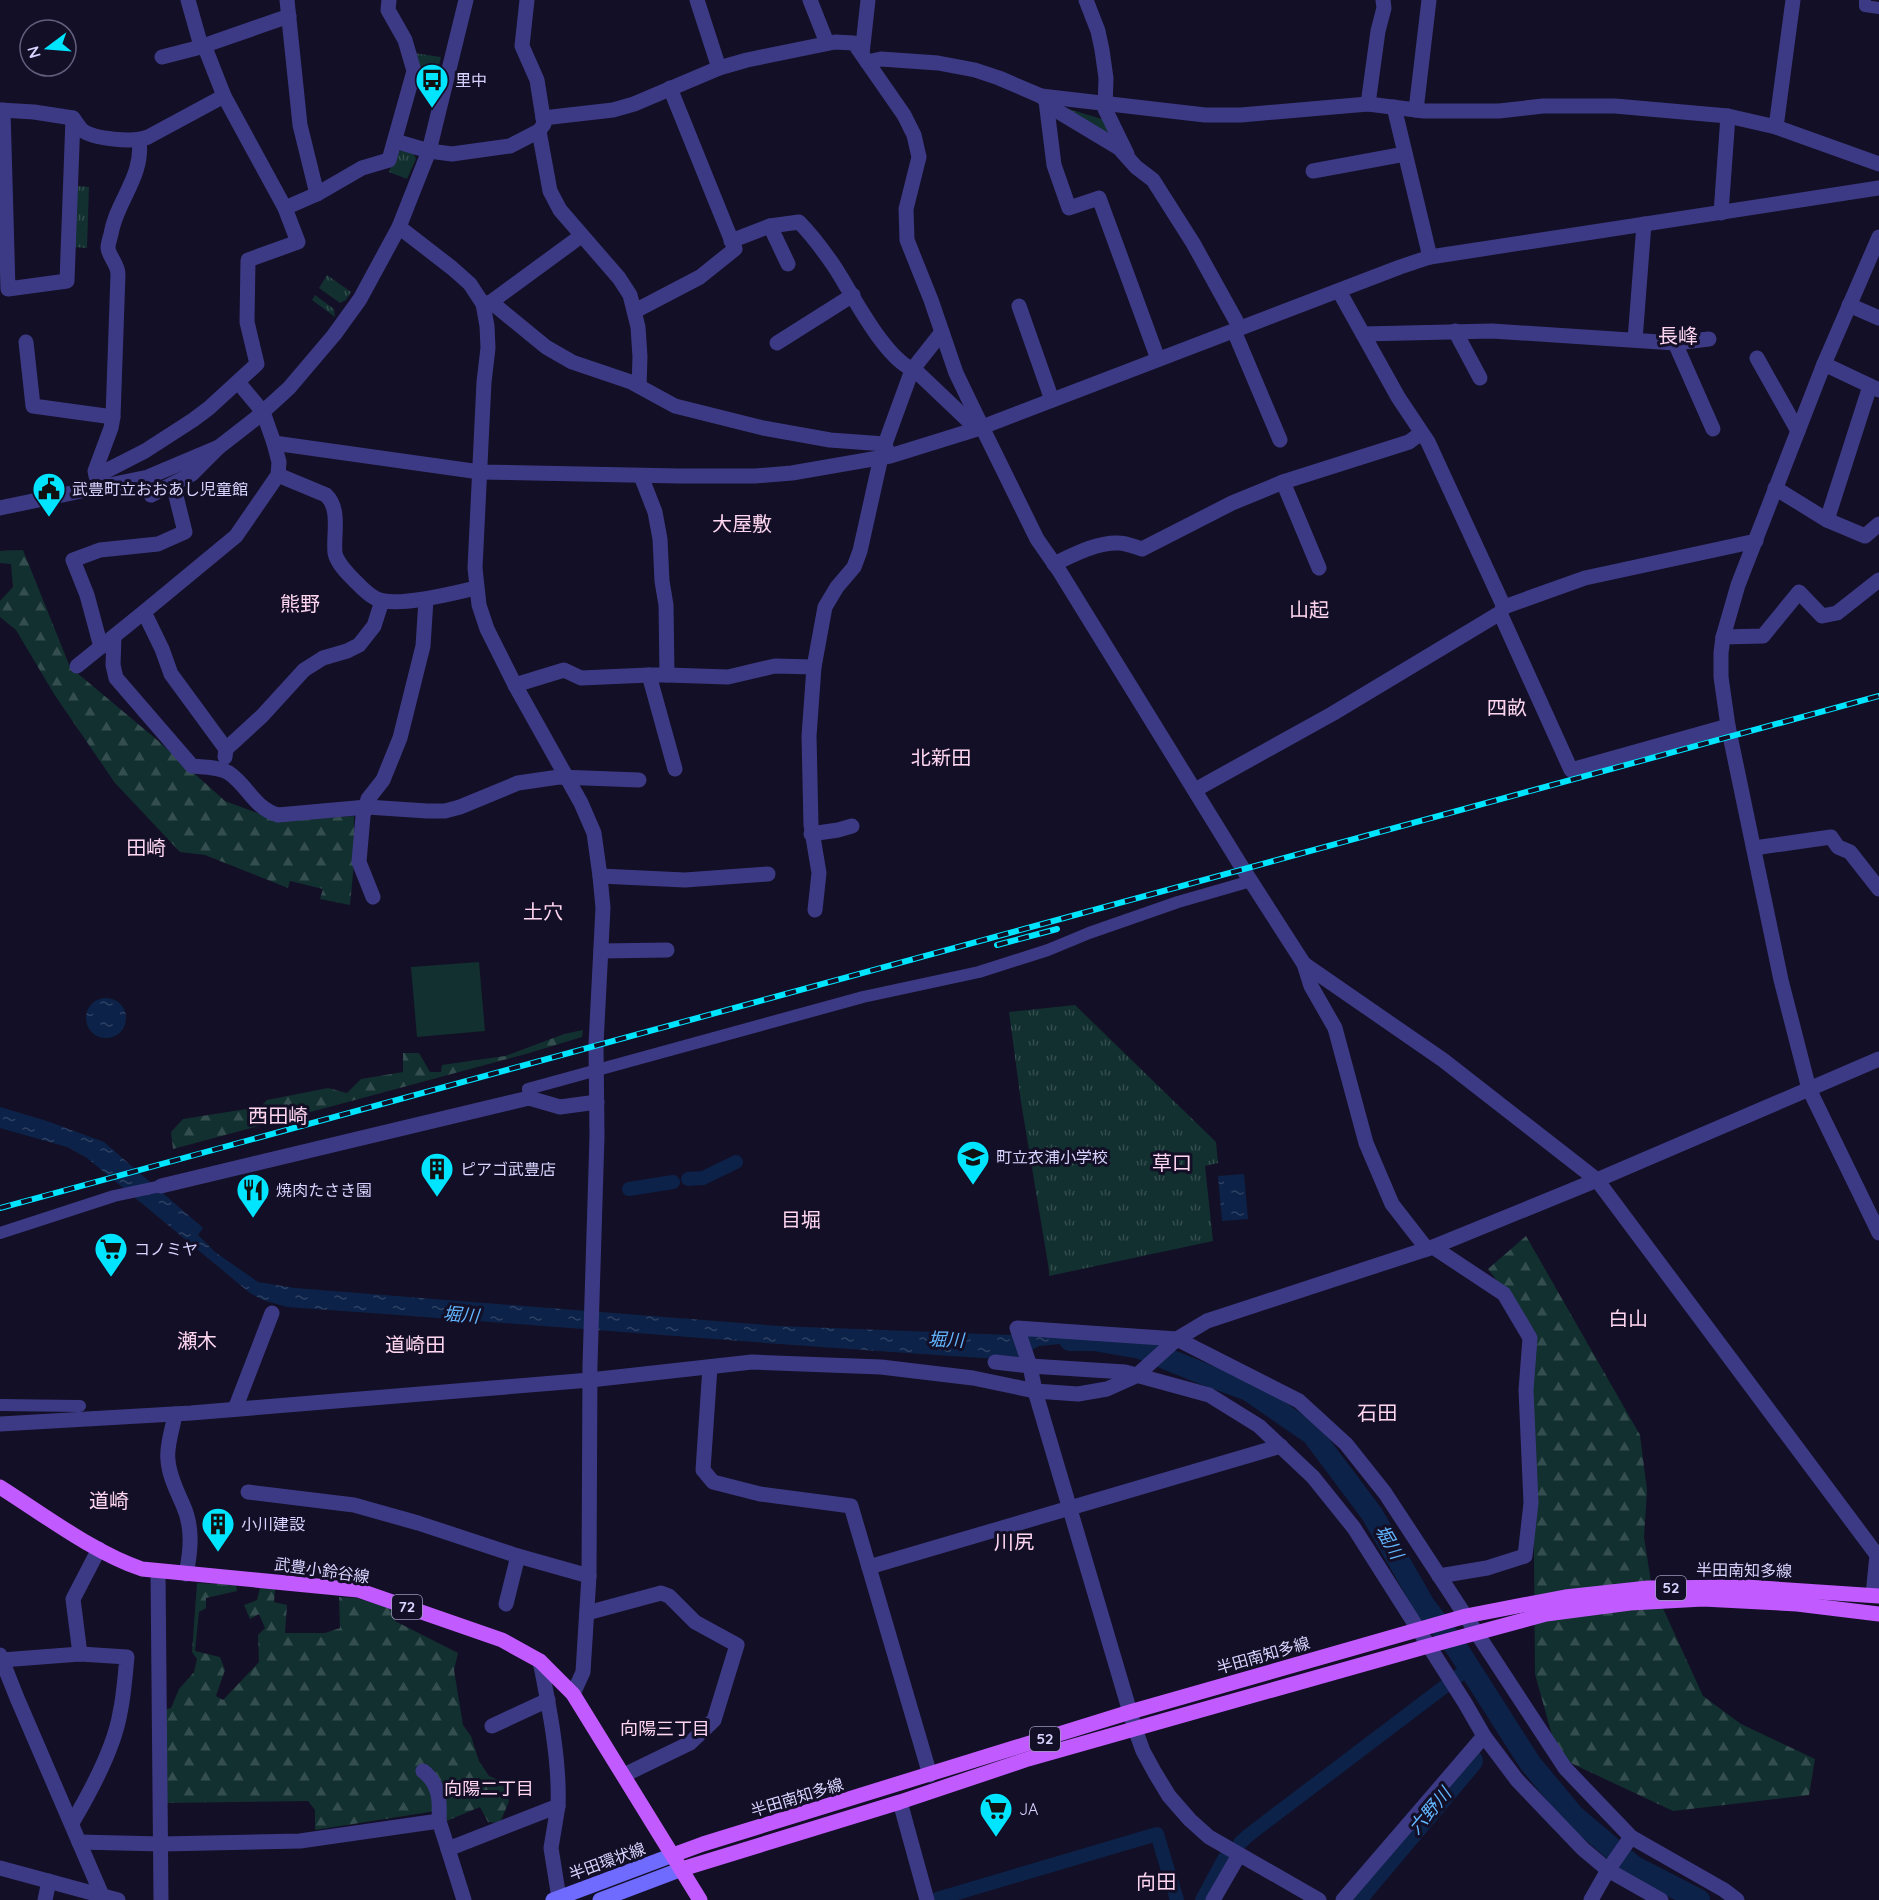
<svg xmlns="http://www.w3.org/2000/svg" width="1879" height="1900" font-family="Quicksand,'Noto Sans JP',sans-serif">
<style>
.forest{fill:url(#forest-firs)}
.park{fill:url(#park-tufts)}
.pitch{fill:#12302f}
.water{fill:url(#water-ripples)}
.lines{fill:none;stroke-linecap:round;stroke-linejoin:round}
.canal{stroke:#0c2248;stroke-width:14}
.river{stroke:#0c2248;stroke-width:22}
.pedestrian{stroke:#3d3a85;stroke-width:12}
.minor{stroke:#3d3a85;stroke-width:15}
.tertiary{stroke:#3d3a85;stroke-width:15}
.secondary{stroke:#6f6bff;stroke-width:15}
.primary{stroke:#c25bff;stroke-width:15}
.rail-casing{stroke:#00e5ff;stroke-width:6}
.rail{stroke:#130f26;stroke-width:4;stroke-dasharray:11;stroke-linecap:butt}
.labels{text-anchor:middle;stroke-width:6;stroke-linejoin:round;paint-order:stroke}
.shield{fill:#130f26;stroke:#9e99be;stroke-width:1.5}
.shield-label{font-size:15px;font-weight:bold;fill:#d9d4ff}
.poi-label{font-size:16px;fill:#d9d4ff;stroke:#130f26;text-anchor:start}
.street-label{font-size:16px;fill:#d9d4ff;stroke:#130f26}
.water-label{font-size:18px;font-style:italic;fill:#62b6ff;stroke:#130f26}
.neighbourhood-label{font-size:18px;fill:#ffd6f0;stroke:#130f26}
.quarter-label{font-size:20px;fill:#ffd6f0;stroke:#130f26}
</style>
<defs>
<pattern id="forest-firs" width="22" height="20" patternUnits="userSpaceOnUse" patternTransform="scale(1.5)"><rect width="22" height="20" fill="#12302f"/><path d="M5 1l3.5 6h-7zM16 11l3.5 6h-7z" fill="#344d4e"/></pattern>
<pattern id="park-tufts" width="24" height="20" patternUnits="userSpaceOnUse" patternTransform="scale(1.5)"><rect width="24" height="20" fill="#12302f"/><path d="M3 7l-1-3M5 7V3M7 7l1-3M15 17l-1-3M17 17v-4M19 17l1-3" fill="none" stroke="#344d4e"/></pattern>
<pattern id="water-ripples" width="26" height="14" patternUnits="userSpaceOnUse" patternTransform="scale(1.5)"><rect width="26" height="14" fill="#0c2248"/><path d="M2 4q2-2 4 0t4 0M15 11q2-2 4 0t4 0" fill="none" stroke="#2f4163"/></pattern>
</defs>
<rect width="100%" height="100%" fill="#130f26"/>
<g class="forest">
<polygon points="23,550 70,667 156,739 225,801 279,821 354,816 354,863 350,905 320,899 323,889 290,881 288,888 205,855 180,852 115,783 54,694 16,630 0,617 0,601 13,587 11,564 0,563 0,551"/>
<polygon points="583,1030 582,1037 526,1054 173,1149 171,1132 183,1119 260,1107 267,1100 328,1088 347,1093 361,1079 403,1072 403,1053 419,1053 430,1072 441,1072 442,1065 505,1056 564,1034"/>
<polygon points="1526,1236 1640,1435 1647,1490 1644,1537 1651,1582 1703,1696 1741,1724 1815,1759 1809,1795 1673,1811 1558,1757 1535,1674 1532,1327 1488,1269"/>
<polygon points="197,1583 236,1585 237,1591 206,1598 206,1608 199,1612 195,1651 220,1657 225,1670 216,1696 223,1700 259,1662 258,1635 265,1628 259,1614 250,1619 244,1605 257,1600 260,1588 275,1589 274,1602 287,1605 285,1633 325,1633 340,1628 339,1597 356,1598 397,1610 395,1621 458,1653 454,1670 463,1725 471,1736 479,1761 489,1776 501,1781 509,1801 500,1823 488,1822 480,1807 444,1822 436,1811 315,1830 315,1810 308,1801 165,1803 164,1710 171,1708 179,1689 194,1672 197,1659 192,1652"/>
</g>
<g class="park">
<polygon points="414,53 441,57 435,82 417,75"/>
<polygon points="1062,107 1105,120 1114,137"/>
<polygon points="402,150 414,154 416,159 407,179 389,172 395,154"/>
<polygon points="77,186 89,187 87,248 74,247"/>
<polygon points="327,275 351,292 346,300 340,303 319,288"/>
<polygon points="315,295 334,309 335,317 312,300"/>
<polygon points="1075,1005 1216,1142 1218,1163 1205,1166 1213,1241 1049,1276 1049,1270 1021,1102 1009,1012"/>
</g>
<polygon class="pitch" points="479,962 485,1031 417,1037 411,967"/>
<g class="water">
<circle cx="106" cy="1018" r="20"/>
<path d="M0,1107L47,1121L104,1142L203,1228L198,1235L215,1252L258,1282L295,1288L779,1326L1112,1339L1039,1346L1015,1360C772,1345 529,1324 287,1307L263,1300L250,1293L87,1158L67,1147L0,1128Z"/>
<polygon points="1244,1174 1248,1219 1222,1221 1218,1176"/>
</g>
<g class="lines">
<g class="canal">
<polyline points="688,1179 703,1178 736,1162"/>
<polyline points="629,1189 673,1182"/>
<polyline points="1240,1843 1250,1834 1469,1668"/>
<polyline points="937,1899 1157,1834 1177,1900"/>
<polyline points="1202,1900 1224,1859"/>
</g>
<g class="river">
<polyline points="1070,1340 1094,1340 1140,1348 1204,1374 1248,1390 1312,1434 1372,1514 1424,1605 1458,1650 1530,1763 1574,1816 1633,1866 1699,1900"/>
<polyline points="1355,1900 1472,1761"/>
</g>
<g class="pedestrian">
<polyline points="1865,0 1865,6 1879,8"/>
<polyline points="529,1098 528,1089 863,997 979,972 1048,950 1089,933 1178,902 1251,881"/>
<polyline points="0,1233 114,1196 161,1186"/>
<polyline points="0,1405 80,1406"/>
</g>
<g class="minor">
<polyline points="188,0 201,46"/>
<polyline points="287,0 300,125 317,194"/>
<polyline points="697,0 719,68"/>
<polyline points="810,0 827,43"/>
<polyline points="1086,0 1098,31 1102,50 1106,78 1105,109 1127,154"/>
<polyline points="862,54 868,0"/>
<polyline points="162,57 197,48 289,16"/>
<polyline points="867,62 881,59 938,63 975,70 999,78 1041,96 1059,112 1119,148 1136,167 1153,180 1193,243 1240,328"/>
<polyline points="1041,96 1205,115 1241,115 1368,104 1424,111 1499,111 1543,106 1615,106 1728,116 1776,127 1879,164"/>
<polyline points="1046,101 1054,165 1069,208 1099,198 1158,359"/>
<polyline points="1368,104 1378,31 1384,8 1383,0"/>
<polyline points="1394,107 1430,257"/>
<path d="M0,110L34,112L73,118C76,122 79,127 82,130C93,139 134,143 148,137L224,96"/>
<polyline points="3,110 8,289 67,281 73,118"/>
<polyline points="1416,110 1429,0"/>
<polyline points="543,118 613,110 634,104 719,68 747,60 835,42 854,43 904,115 914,135 919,157 906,209 907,240 931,300 956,373 982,427"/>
<polyline points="1776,127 1793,0"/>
<polyline points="539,131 550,191 560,210 619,278 630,295 638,327 640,357 639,386"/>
<path d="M139,141C144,176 116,202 111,234C110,238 108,244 108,248C109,257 118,264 118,274L113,417L111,428L95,471L96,476L145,451L193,420L209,408L257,364L247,322L248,260L298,242L285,208L224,96L204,45"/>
<polyline points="395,141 429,151 452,154 510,146 539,131 544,124 537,80 522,46 527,0"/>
<polyline points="1313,171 1405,154"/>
<polyline points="285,208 317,194 362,168 389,160 414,71 405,40 388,10 389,0"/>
<polyline points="1721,213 1728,116"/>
<polyline points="770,226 788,264"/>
<path d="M731,241L770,226L799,222C812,235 823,250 834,266C852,293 885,361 916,371L977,429"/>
<polyline points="1339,291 1398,397 1428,442 1504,607"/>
<polyline points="491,302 581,236"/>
<polyline points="483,304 491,302 546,347 572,362 631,382 675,406 763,428 830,440 885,444"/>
<polyline points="1849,305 1879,318"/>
<polyline points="1019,306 1052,400"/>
<polyline points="635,311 700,277 735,249 670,88"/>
<polyline points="1234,331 1280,440"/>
<polyline points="1455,331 1480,378"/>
<polyline points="1363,334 1492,331 1675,343 1709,339"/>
<polyline points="1635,340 1644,224"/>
<polyline points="26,342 33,406 113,417"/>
<polyline points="777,343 853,295"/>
<polyline points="1675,343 1713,429"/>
<polyline points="1757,358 1798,431"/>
<polyline points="1824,364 1879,390"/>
<polyline points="238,382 263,412"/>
<polyline points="888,453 885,444 912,370 942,332"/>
<path d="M278,475L326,495C341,509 333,535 335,553C337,563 347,573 354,580C360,586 367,594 375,598C393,609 455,593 476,588"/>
<polyline points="641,476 655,512 660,539 662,581 666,605 667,675 649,675 675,769"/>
<polyline points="1283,482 1319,568"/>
<polyline points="1775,488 1827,520 1865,536 1879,524"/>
<polyline points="151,495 192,474 219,447"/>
<polyline points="1827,520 1870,386"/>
<path d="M1054,564C1073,555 1097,542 1119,543C1126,543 1135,547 1142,549L1232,503L1283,482L1409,442L1421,433"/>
<polyline points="1500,613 1571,770 1728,726"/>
<path d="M114,637L113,665L116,678L192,766C204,767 220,767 229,773C248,786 254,808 278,815L367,807L427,811H445L460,807L518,783L559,777L639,780"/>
<polyline points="1723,637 1763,636 1799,592 1822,616 1837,613 1879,580"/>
<polyline points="101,647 87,595 73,560 100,550 158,544 185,532 173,484"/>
<polyline points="77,666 144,612"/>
<polyline points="667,675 728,677 775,666 814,667"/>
<polyline points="515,685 564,670 581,678 649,675"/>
<polyline points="226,749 171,674 162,649 144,612 236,536 278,475 279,462 274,443"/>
<polyline points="225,757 226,749 262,716 304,670 323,658 347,651 359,645 374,626 382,601"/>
<polyline points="1195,790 1332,714 1500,613 1504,607 1585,578 1756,541"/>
<polyline points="811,834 838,830 852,826"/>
<polyline points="1754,848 1831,837 1838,847 1850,852 1879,889"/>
<polyline points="600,876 685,880 768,874"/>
<polyline points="373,897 359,862 363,816 368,799 383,780 400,738 423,646 426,600"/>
<polyline points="815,910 819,873 811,825 809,736 814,667 825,607 837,587 854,567 860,551 881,457"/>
<polyline points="601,951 667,950"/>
<polyline points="1304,964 1311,986 1335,1028 1366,1143 1392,1204 1427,1249"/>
<polyline points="161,1186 529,1098 560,1107 597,1102"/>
<polyline points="1433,1247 1504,1294 1530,1338 1526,1390 1531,1503 1525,1556 1487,1568 1439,1576"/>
<polyline points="995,1362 1030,1366 1125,1372 1209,1395 1259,1426 1313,1477 1354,1528 1465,1703 1484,1736 1517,1780 1583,1849 1608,1870 1661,1900"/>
<polyline points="1030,1366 1017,1328 1177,1339 1299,1401 1346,1444 1385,1493 1565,1768 1631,1837 1724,1890 1737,1900"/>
<polyline points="710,1367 703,1470 713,1482 760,1494 851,1506 930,1775"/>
<polyline points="235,1409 272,1313"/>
<path d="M175,1414C173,1428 166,1446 168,1460C169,1476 177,1491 183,1505C193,1527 191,1550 186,1574"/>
<polyline points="248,1492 354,1505 418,1523 518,1556 589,1576"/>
<polyline points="869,1567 1281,1446"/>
<polyline points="158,1572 161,1900"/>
<polyline points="506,1604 518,1556"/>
<polyline points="587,1613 661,1593 669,1596 695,1622 737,1645 714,1720 690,1743 624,1775"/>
<polyline points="80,1654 73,1599 99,1549"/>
<polyline points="0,1655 17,1698 104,1900"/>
<path d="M2,1660L80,1654L127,1657C125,1676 124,1695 120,1713C114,1749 91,1791 72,1823"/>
<polyline points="492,1726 548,1700"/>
<path d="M423,1771C440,1784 440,1801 439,1821"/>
<polyline points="900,1802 927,1900"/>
<polyline points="558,1806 551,1848 559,1898"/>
<polyline points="79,1842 162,1844 300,1841 439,1821 448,1849"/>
<polyline points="0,1868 118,1900"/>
<polyline points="45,1900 49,1881"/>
<path d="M464,1900L448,1849L558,1806C560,1761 549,1706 540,1661"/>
<polyline points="1213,1900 1239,1855"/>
<polyline points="1343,1900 1484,1736"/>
<polyline points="1591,1900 1608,1870 1631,1837"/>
</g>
<g class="tertiary">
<polyline points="399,227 452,268 470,284 483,304 487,326 488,348 484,382 475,568 479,605 487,629 515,685 581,803 594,833 600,876 603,908 596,1044 597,1136 590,1365 589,1576 583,1672 573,1694"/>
<polyline points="1879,237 1824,364 1738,585 1723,637 1721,653 1721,677 1728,726 1781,980 1809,1089 1879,1233"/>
<polyline points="263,412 274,443 480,472 679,476 755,476 792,473 890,456 977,429 1400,267 1430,257 1879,188"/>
<polyline points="982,427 1037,539 1060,572 1243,869 1304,964 1443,1060 1597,1180 1877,1555 1873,1595"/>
<polyline points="0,508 148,477 219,447 255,419 289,388 334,335 360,299 399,227 429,151 466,0"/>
<polyline points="1030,1366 1035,1391 1135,1729 1143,1751 1155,1773 1169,1796 1190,1820 1209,1837 1319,1900"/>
<polyline points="0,1424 191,1413 590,1380 752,1362 881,1367 973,1378 1035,1391 1078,1394 1107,1389 1136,1376 1177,1339 1207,1321 1433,1247 1597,1180 1879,1059"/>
</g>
<g class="secondary">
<polyline points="553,1900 673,1855"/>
<polyline points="600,1900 682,1869"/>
</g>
<g class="primary">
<path d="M0,1487C43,1514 94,1553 142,1569L358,1590L502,1640L540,1661L573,1694L700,1900"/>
<polyline points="673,1855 703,1844 1130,1712 1466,1616 1565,1597 1648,1588 1746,1587 1879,1596"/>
<polyline points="682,1869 900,1802 1028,1759 1428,1646 1546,1614 1630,1603 1703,1599 1797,1604 1879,1614"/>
</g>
<g class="rail-casing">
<g id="rail">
<polyline points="997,945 1057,929"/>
<polyline points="0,1208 1879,696"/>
</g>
</g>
<use href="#rail" class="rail"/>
</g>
<defs>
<g id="bus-pin" transform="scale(1.725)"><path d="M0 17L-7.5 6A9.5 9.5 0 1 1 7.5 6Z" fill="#00e5ff" stroke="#130f26"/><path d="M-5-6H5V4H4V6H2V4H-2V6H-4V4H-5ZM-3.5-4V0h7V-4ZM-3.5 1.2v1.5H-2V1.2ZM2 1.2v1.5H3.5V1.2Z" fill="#111"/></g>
<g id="civic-pin" transform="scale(1.725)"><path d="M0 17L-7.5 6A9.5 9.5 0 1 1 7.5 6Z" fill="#00e5ff" stroke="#130f26"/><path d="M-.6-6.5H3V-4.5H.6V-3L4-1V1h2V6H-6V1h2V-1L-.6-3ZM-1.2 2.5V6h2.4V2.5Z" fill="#111"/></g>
<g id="school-pin" transform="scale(1.725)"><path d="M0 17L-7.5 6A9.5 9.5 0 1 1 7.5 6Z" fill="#00e5ff" stroke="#130f26"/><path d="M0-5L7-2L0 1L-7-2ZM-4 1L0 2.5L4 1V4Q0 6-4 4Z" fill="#111"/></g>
<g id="building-pin" transform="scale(1.725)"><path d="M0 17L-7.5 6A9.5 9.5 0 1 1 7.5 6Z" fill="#00e5ff" stroke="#130f26"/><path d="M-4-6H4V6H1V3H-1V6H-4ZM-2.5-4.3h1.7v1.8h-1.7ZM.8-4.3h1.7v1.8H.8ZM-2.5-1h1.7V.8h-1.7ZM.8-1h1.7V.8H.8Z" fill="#111"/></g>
<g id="restaurant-pin" transform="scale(1.725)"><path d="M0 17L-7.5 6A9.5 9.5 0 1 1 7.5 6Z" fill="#00e5ff" stroke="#130f26"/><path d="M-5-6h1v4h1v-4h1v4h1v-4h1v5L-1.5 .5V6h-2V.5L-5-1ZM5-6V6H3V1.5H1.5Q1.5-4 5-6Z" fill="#111"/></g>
<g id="supermarket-pin" transform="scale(1.725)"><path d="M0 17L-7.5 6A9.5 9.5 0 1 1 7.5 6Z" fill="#00e5ff" stroke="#130f26"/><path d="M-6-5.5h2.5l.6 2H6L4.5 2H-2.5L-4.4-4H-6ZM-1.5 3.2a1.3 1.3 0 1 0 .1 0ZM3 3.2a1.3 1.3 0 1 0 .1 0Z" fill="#111"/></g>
</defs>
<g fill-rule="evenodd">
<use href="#bus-pin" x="432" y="80"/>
<use href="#civic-pin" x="49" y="489"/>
<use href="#school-pin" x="973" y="1157"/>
<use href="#building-pin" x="437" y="1169"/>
<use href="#restaurant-pin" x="253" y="1190"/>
<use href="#supermarket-pin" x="111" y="1249"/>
<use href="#building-pin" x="218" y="1524"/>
<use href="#supermarket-pin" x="996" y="1809"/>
</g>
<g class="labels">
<g class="shield">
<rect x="1656" y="1576" width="30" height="24" rx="4.5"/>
<rect x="392" y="1595" width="30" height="24" rx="4.5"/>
<rect x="1030" y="1727" width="30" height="24" rx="4.5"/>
</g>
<g class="shield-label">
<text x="1671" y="1593">52</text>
<text x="407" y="1612">72</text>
<text x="1045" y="1744">52</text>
</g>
<g class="poi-label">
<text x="455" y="86">里中</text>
<text x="72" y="495">武豊町立おおあし児童館</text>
<text x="996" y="1163">町立衣浦小学校</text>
<text x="460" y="1175">ピアゴ武豊店</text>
<text x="276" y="1196">焼肉たさき園</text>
<text x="134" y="1255">コノミヤ</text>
<text x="241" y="1530">小川建設</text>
<text x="1019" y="1815">JA</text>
</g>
<g class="street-label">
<text transform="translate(322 1570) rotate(8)" y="6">武豊小鈴谷線</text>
<text transform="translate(1744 1570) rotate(1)" y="6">半田南知多線</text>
<text transform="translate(1263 1655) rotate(-16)" y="6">半田南知多線</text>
<text transform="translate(797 1797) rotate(-17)" y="6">半田南知多線</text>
<text transform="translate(607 1861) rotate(-20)" y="6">半田環状線</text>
</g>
<g class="water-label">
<text transform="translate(461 1315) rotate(5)" y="6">堀川</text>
<text transform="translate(946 1340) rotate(2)" y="6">堀川</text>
<text transform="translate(1389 1542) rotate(60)" y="6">堀川</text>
<text transform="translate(1430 1811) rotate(-50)" y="6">六野川</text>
</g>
<g class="neighbourhood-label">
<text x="665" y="1735">向陽三丁目</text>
<text x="489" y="1795">向陽二丁目</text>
</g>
<g class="quarter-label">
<text x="1678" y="343">長峰</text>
<text x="742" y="531">大屋敷</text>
<text x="300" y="611">熊野</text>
<text x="1309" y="617">山起</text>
<text x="1507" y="715">四畝</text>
<text x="941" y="765">北新田</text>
<text x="146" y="855">田崎</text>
<text x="543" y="919">土穴</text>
<text x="278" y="1123">西田崎</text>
<text x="1172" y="1170">草口</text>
<text x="801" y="1227">目堀</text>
<text x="1628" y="1326">白山</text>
<text x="197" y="1348">瀬木</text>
<text x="415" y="1352">道崎田</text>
<text x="1377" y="1420">石田</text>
<text x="109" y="1508">道崎</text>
<text x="1014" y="1549">川尻</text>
<text x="1156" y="1889">向田</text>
</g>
</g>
<g transform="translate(48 48) rotate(254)"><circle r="28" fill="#130f26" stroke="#625e7d" stroke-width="1.5"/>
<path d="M0-4.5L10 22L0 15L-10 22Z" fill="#00e5ff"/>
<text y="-9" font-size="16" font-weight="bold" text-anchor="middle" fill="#d9d4ff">N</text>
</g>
</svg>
